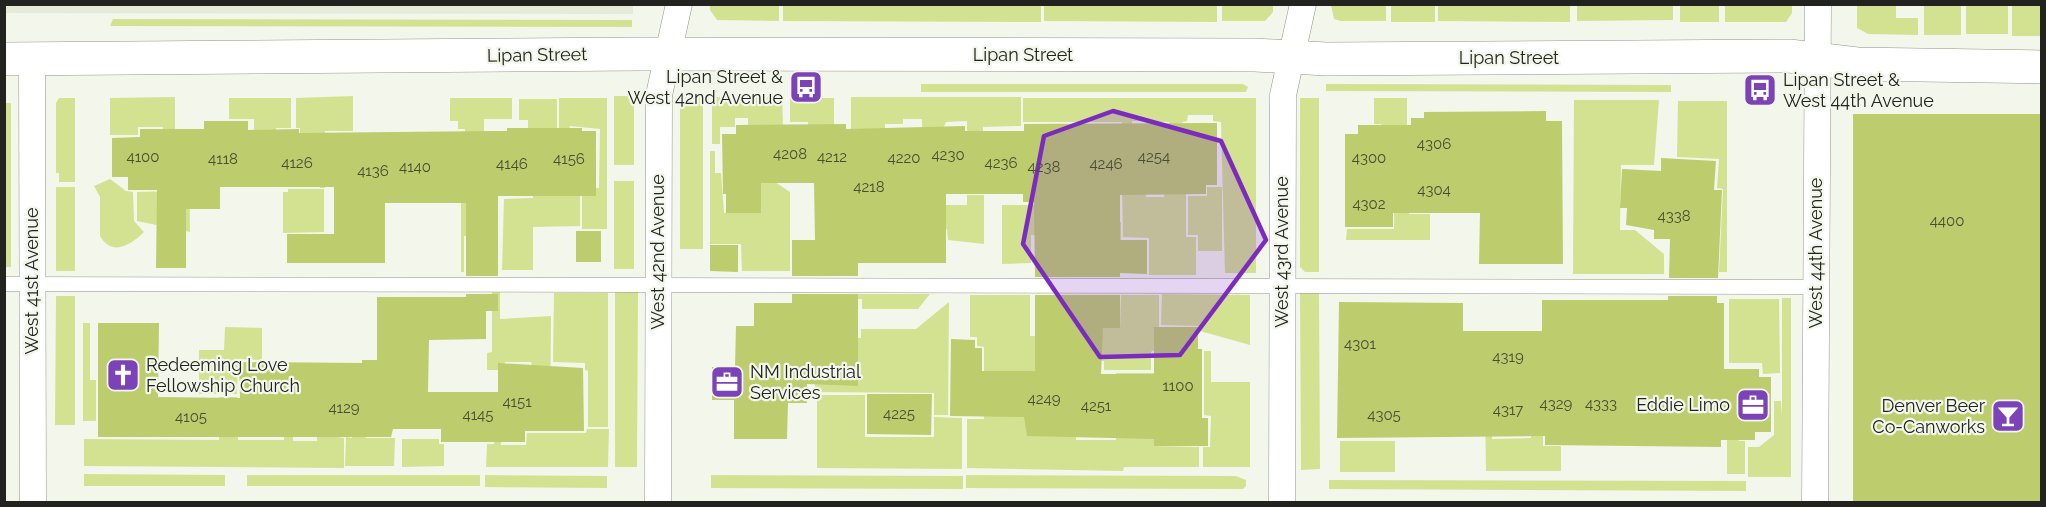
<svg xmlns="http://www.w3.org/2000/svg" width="2046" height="507" font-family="Raleway,sans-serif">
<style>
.built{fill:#e6ead8}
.green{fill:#d3e291}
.building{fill:#bdcd6e}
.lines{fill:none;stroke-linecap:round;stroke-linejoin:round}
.service-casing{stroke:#94968c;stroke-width:15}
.minor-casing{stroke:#94968c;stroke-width:27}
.tertiary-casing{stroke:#94968c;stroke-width:34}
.service{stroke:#fff;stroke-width:14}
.minor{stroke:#fff;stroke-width:26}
.tertiary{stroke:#fff;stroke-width:33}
.marked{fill:#7b2cbf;fill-opacity:0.2;stroke:#7b2cbf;stroke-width:4.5;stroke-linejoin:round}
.labels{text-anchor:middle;stroke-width:4.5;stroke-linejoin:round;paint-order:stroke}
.number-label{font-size:15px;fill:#494e33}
.street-label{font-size:18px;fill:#22231f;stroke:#f3f6eb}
.poi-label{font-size:18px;fill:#22231f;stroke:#f3f6eb;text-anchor:end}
</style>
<rect width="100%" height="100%" fill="#f3f6eb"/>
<polygon class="built" points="5,4 633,5 633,14 5,13"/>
<g class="green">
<polygon points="137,4 450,4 450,5 137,6"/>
<polygon points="710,5 779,5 779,21 717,20 710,10"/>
<polygon points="783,5 1041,5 1041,22 783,21"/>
<polygon points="1044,5 1217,5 1217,22 1044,21"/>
<polygon points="1222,5 1273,5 1273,12 1265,21 1222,21"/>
<polygon points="1331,5 1386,5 1386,21 1341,21 1334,19"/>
<rect x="1391" y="5" width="44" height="17"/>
<polygon points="1438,5 1570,5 1570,22 1438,21"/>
<polygon points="1577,5 1673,5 1673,20 1577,21"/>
<rect x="1680" y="5" width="39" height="17"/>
<polygon points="1725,5 1792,5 1792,13 1786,22 1725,22"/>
<polygon points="1857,5 1896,5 1896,18 1918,18 1918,35 1868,34 1857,28"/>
<rect x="1924" y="5" width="37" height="30"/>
<rect x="1966" y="5" width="42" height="29"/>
<rect x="2012" y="5" width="29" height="31"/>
<polygon points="113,19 632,20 632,27 110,26"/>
<polygon points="921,84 1243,84 1248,87 1246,92 921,92"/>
<polygon points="1326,84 1671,85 1671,92 1326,91"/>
<polygon points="353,96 353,131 325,131 325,188 320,188 320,136 300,136 300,128 296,128 296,98"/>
<rect x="614" y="96" width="20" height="69"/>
<polygon points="175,97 175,136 163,136 163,127 138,127 138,135 110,135 110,98"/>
<rect x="680" y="97" width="23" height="152"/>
<polygon points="712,97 782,97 783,127 748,128 748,118 735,118 735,127 720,127 720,144 712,144"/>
<polygon points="851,97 1021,97 1021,126 983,127 983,150 967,192 967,121 946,122 923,177 922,119 903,119 903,124 885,124 885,129 851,129"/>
<polygon points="59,98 75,98 75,182 59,182 59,173 56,173 56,103"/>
<polygon points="229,98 291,98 291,128 276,128 275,138 254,171 254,119 229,119"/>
<polygon points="450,98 512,98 512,119 484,119 484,236 464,236 464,272 461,272 461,197 465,197 465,129 458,129 458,121 450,121"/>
<polygon points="559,98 607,98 607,229 582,229 582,188 599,188 600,129 570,126 569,130 559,130"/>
<polygon points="790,98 834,98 834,130 808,128 808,122 790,122"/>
<polygon points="1023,98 1256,98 1256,273 1225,273 1221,122 1213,121 1213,115 1188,115 1187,121 1182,122 1182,186 1169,122 1132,121 1132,186 1122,186 1122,122 1023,122"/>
<polygon points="1300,98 1319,98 1319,272 1305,272 1300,267"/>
<polygon points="1374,98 1407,98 1407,130 1382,130 1381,124 1374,124"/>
<polygon points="519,99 557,99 557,130 528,130 528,120 519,120"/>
<polygon points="1574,100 1659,100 1654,165 1621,165 1620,230 1635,230 1664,254 1664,274 1573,274"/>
<polygon points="1678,101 1727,101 1727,272 1719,272 1723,189 1717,188 1719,159 1677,157"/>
<polygon points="5,103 11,103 11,267 4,267"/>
<polygon points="762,133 769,178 790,192 790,271 742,271 741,244 710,244 710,151 715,151 715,173 721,173 724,213 760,213"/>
<polygon points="1395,137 1409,137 1409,214 1430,214 1430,240 1346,240 1347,229 1394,229"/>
<polygon points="189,147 190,232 137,221 137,192 176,191"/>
<polygon points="533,176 580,192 580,226 533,227 533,270 502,270 504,199 533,198"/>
<path d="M110,179L126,191L133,192L134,221L144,232C131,245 112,257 100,236V197L94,186Z"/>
<polygon points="634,181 634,269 614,269 614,181"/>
<rect x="56" y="187" width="19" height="84"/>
<polygon points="1207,187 1222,187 1222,251 1198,251 1198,235 1188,235 1188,196 1207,196"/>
<polygon points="1122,188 1146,188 1146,197 1164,197 1165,189 1186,189 1186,237 1196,237 1196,275 1149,275 1149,238 1123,237"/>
<polygon points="288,189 324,189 324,232 283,233 283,192 288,192"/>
<polygon points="967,195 984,195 984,244 948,240 947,229 924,229 944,205 967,205"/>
<polygon points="1002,205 1066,205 1109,222 1121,222 1121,246 1058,235 1031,235 1031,263 1002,264"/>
<polygon points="492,291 500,291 500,319 551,316 550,431 531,362 505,362 504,370 487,370 487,353 492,352"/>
<polygon points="615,292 638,292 637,467 615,467"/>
<polygon points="554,293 608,293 608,427 588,427 588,371 585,370 585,363 553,362"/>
<polygon points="1300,293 1319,293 1320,469 1301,470"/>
<polygon points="818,294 930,294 918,309 862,309 862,299 821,299 818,335"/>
<polygon points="1162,294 1250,295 1250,345 1200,331 1199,326 1161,325"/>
<polygon points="970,295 1030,295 1030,336 1064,336 1076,328 1076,440 1116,440 1116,373 1154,373 1154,446 1199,447 1199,467 1124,467 1123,471 967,468 967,419 984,419 984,347 977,346 977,337 970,337"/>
<polygon points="1121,295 1159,295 1159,346 1151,352 1151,370 1104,370 1104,361 1080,361 1080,328 1120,328"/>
<polygon points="56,296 75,296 75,425 55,425"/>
<polygon points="1782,298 1791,298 1791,477 1748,477 1748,447 1759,447 1774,435 1774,401 1781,401 1782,416"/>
<polygon points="1729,299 1779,299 1780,373 1763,374 1762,363 1729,363"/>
<polygon points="949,302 948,415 934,415 934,393 815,392 815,338 861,338 861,329 916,329"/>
<polygon points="83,323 90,323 90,380 96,380 96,421 83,421"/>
<polygon points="225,327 262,328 262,360 238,359 237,394 199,394 199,350 224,350"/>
<polygon points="1531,339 1543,339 1543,446 1561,446 1561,471 1486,471 1485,409 1492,409 1492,439 1531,438"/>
<polygon points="1204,351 1211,351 1211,382 1250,382 1250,467 1203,467 1203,447 1210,447 1211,416 1204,415"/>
<polygon points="284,370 293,370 293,441 317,441 317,434 338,434 338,437 344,438 344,468 84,466 84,439 219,440 219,397 237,397 238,440 284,440"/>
<polygon points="817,395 865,395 865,437 934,437 934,417 962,418 962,469 817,468"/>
<polygon points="1727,400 1739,441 1745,441 1745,474 1727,474"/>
<polygon points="587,429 609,429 608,467 486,467 487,444 494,444 494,435 501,435 501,445 526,445 527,433 586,433"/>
<polygon points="352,432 365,432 366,438 395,438 394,466 345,466 346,437 352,438"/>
<polygon points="402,439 439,439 439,444 444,444 444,466 402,467"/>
<rect x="1340" y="441" width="55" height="31"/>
<polygon points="84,474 225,475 225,486 84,486"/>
<rect x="247" y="475" width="233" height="11"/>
<polygon points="485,475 607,476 607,488 485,487"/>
<polygon points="711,475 963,476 963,489 711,488"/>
<polygon points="966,475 1236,476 1246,480 1246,486 1243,489 966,488"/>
<polygon points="1329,480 1746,481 1746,491 1329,489"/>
</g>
<g class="building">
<polygon points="1546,111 1546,121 1562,121 1563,264 1479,264 1480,213 1393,213 1393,227 1345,227 1345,134 1358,134 1358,125 1411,125 1411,118 1424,118 1424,112"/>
<rect x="1853" y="114" width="189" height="388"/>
<polygon points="204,121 248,121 248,130 299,129 299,133 492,131 507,131 507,128 582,128 582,131 596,131 596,196 498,196 498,276 466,276 466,203 385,203 385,263 287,263 287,234 334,234 334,187 220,187 220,209 186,209 186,268 156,268 157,190 128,190 128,177 112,177 112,138 140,137 140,129 204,129"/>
<polygon points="1217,123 1217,185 1206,185 1206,194 1120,195 1120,240 1147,240 1147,274 1120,273 1120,277 1035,277 1034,202 1023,202 1023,194 946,194 946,263 858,263 858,276 792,276 792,240 815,240 814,183 761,183 761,213 726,213 726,194 723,194 722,134 736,134 736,125 846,124 846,129 965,126 965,131 1024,131 1024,124"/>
<polygon points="1661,158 1716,161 1714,190 1722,190 1718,278 1669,278 1670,239 1654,239 1654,230 1626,225 1627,208 1620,208 1622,169 1661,171"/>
<rect x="576" y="231" width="25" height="31"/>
<polygon points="710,245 738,245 738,272 710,271"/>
<polygon points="466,294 498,294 498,311 486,311 486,339 429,340 428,392 498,392 498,363 583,368 584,431 525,431 525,442 441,442 441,429 393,429 391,437 98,437 98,323 159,323 158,397 240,398 239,362 362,363 362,360 377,360 377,297 466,297"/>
<polygon points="792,294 858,294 858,386 807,384 807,403 788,403 787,439 734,439 734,400 712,400 712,367 735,367 736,326 754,326 754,303 792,303"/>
<polygon points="1035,295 1120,295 1120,328 1103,328 1101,374 1154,374 1154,327 1198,327 1198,349 1202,349 1202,418 1208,418 1208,446 1154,446 1154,439 1027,436 1024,417 950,416 951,339 975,340 975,348 982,348 982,371 1035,371"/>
<polygon points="1668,296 1717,296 1717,303 1724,303 1724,369 1759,369 1759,377 1771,377 1771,432 1755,432 1755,440 1721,440 1721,447 1545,445 1545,436 1337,438 1339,302 1463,303 1463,331 1542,331 1542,300 1668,300"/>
<polygon points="867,394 932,394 931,435 867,434"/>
</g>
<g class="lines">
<g class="service-casing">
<polyline id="service" points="4,284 1816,287"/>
</g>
<g class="minor-casing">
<g id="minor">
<polyline points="32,59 33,502"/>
<polyline points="658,502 659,95 679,4"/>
<polyline points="1282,502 1283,95 1303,4"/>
<polyline points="1815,502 1818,4"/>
</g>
</g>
<g class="tertiary-casing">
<polyline id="tertiary" points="4,59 639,54 1255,55 1326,59 1789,56 1857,64 2042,67"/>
</g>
<use href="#service" class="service"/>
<use href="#minor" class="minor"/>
<use href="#tertiary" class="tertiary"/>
</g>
<path class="marked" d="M1113,111L1221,141L1266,240L1180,355L1100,357L1023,244L1044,136Z"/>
<defs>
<g id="bus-square" transform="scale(1.725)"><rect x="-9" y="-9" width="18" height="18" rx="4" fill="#7c42b8" stroke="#f3f6eb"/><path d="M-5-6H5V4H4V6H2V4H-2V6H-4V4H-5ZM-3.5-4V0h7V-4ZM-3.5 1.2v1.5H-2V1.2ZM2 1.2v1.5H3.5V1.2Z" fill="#fff"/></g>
<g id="church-square" transform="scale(1.725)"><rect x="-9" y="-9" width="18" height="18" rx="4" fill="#7c42b8" stroke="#f3f6eb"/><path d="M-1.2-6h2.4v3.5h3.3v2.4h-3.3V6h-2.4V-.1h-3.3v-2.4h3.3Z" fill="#fff"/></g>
<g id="office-square" transform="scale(1.725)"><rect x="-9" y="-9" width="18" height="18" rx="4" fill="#7c42b8" stroke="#f3f6eb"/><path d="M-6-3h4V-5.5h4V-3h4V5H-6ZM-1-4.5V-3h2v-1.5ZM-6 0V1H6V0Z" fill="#fff"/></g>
<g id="bar-square" transform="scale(1.725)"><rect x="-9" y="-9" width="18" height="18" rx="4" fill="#7c42b8" stroke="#f3f6eb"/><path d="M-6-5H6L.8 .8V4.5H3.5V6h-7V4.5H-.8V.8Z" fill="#fff"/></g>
</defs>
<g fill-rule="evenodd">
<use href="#bus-square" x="806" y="87"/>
<use href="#bus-square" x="1760" y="90"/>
<use href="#church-square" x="123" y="375"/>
<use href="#office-square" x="727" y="382"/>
<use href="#office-square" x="1753" y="405"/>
<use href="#bar-square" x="2008" y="416"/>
</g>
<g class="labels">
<g class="number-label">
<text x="1434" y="149">4306</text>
<text x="790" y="159">4208</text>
<text x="948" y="160">4230</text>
<text x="143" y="162">4100</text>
<text x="832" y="162">4212</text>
<text x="1154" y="162">4254</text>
<text x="904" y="163">4220</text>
<text x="1369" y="163">4300</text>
<text x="223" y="164">4118</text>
<text x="569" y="164">4156</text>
<text x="297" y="168">4126</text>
<text x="1001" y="168">4236</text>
<text x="512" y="169">4146</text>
<text x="1106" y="169">4246</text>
<text x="415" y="172">4140</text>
<text x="1044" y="172">4238</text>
<text x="373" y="176">4136</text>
<text x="869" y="192">4218</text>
<text x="1434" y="195">4304</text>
<text x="1369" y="209">4302</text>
<text x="1674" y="221">4338</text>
<text x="1947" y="226">4400</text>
<text x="1360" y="349">4301</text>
<text x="1508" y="362">4319</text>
<text x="1178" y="391">1100</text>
<text x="1044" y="404">4249</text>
<text x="517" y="407">4151</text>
<text x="1556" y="409">4329</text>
<text x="1601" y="409">4333</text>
<text x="1096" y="411">4251</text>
<text x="344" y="413">4129</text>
<text x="1508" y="415">4317</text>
<text x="899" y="419">4225</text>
<text x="478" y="420">4145</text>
<text x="1384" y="420">4305</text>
<text x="191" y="422">4105</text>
</g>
<g class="street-label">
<text transform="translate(537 55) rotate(-1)" y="6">Lipan Street</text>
<text x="1023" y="61">Lipan Street</text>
<text x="1509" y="64">Lipan Street</text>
<text transform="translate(658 252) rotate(-90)" y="6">West 42nd Avenue</text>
<text transform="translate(1282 252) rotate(-90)" y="6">West 43rd Avenue</text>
<text transform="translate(1816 253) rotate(-90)" y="6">West 44th Avenue</text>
<text transform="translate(32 281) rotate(-90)" y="6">West 41st Avenue</text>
</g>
<g class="poi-label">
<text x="783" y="83">Lipan Street &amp;<tspan x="783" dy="21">West 42nd Avenue</tspan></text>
<text x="1783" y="86" text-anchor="start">Lipan Street &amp;<tspan x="1783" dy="21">West 44th Avenue</tspan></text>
<text x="146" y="371" text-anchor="start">Redeeming Love<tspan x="146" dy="21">Fellowship Church</tspan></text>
<text x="750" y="378" text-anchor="start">NM Industrial<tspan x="750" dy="21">Services</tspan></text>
<text x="1730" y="411">Eddie Limo</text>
<text x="1985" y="412">Denver Beer<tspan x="1985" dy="21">Co-Canworks</tspan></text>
</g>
</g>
<rect width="2046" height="507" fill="none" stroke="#22231f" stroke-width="12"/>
</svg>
